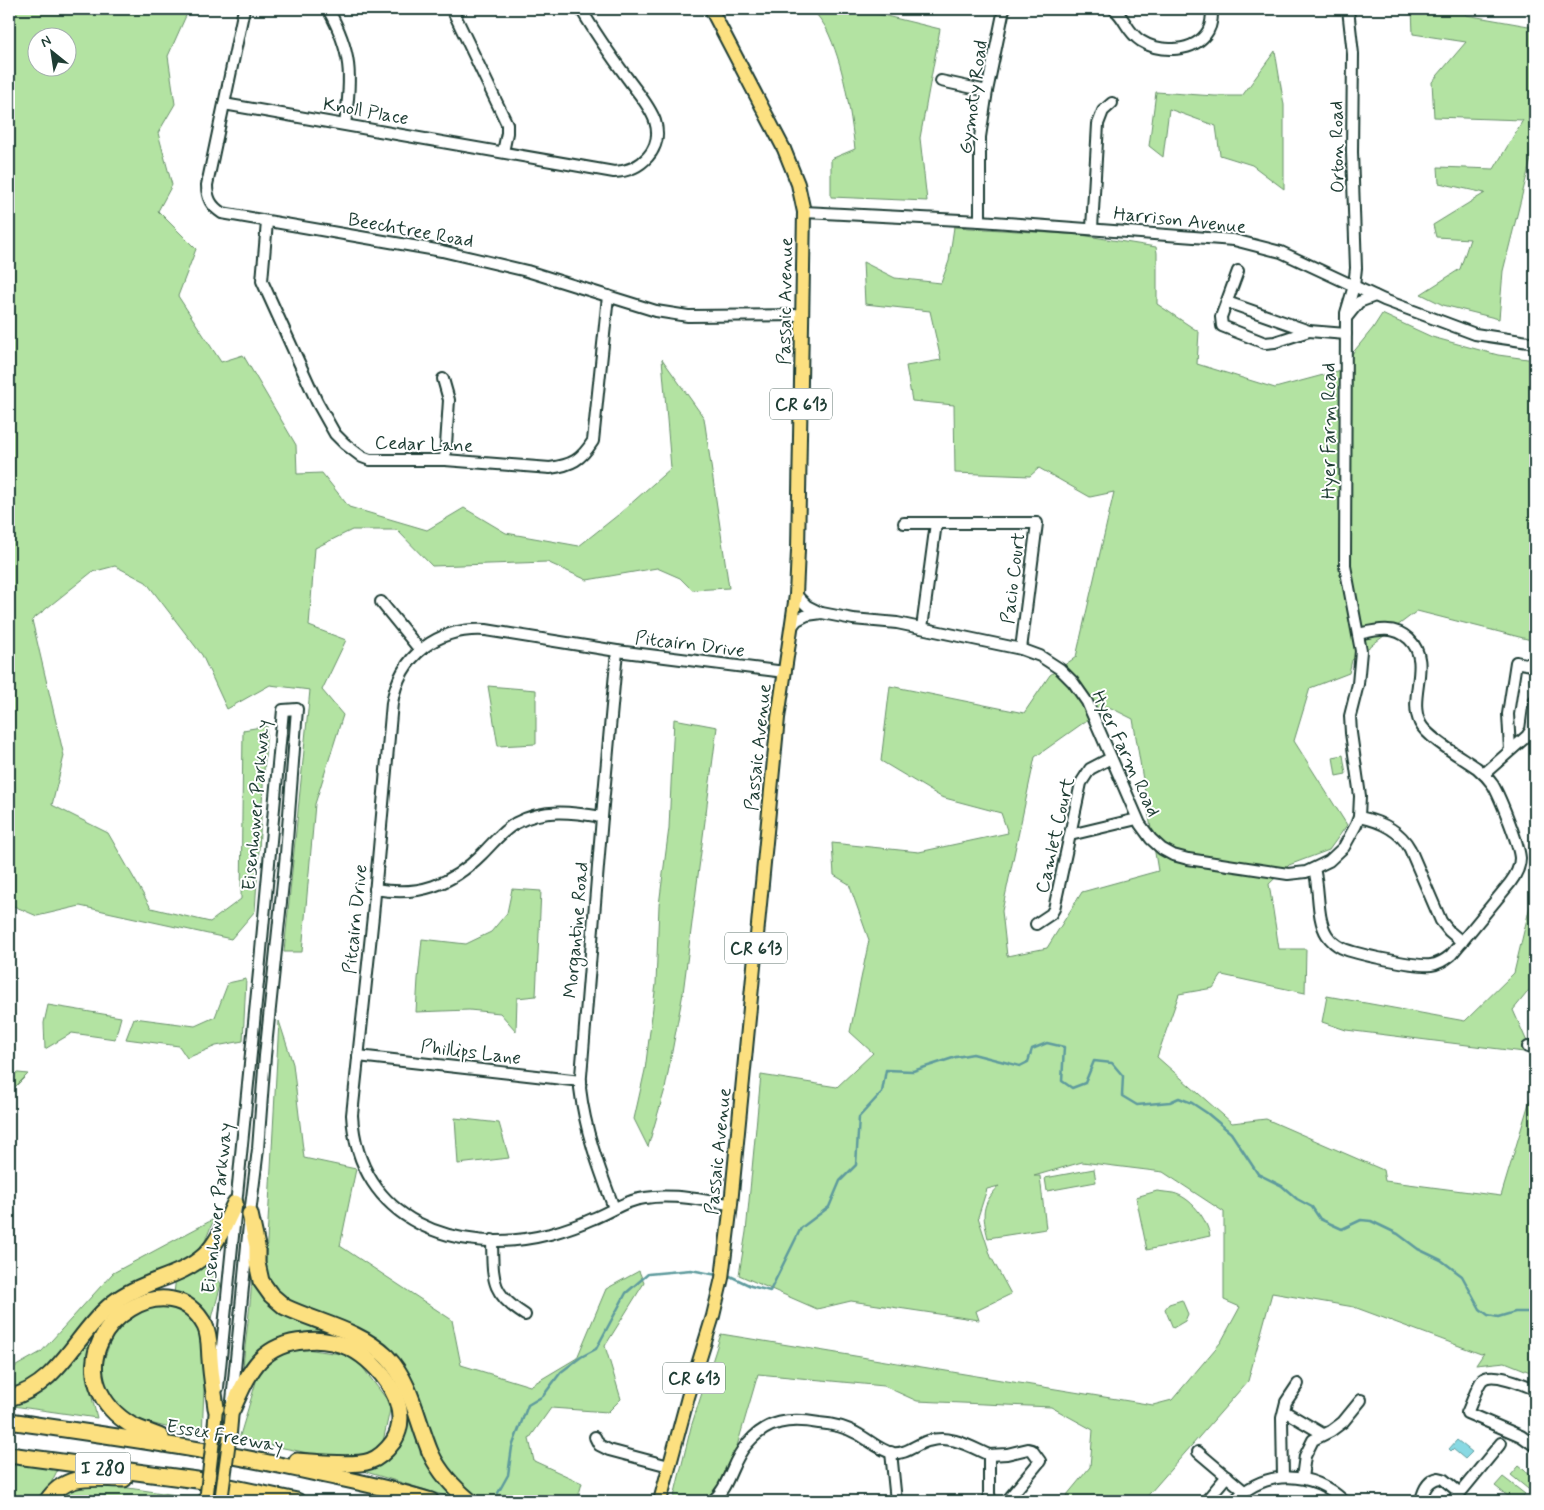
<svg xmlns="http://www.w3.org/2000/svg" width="1544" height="1510" font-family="Mynerve,sans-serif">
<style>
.green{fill:#b3e3a2;stroke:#69906b;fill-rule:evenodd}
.water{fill:#88d9e3;stroke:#5e9b9d}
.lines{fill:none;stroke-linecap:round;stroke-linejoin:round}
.stream{stroke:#5e9b9d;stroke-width:2.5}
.minor-casing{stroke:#1f3d34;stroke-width:14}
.major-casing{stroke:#1f3d34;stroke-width:16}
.highway-casing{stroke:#1f3d34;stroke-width:19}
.minor{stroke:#fff;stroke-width:10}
.major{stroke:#fce080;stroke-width:12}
.highway{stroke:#fce080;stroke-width:15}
.major-bridge-casing{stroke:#1f3d34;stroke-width:16;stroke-linecap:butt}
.major-bridge{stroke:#fce080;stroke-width:12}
.labels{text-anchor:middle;stroke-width:4;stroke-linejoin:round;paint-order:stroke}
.shield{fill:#fff;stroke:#627771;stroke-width:1}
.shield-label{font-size:18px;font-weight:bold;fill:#1f3d34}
.street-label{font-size:19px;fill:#1f3d34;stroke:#fff}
</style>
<rect width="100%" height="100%" fill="#fff"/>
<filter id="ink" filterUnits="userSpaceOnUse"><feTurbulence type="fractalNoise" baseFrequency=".02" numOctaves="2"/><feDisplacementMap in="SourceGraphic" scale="10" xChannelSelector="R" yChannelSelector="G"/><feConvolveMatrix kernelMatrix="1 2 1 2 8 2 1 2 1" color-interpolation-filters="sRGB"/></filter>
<g filter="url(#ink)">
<g class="green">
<path d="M9,9H189L168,56L175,104L158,133L172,185L158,211L196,249L178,296L221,362L243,355L296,445L297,474L322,473L349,507L427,530L464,508L506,533L579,546L618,515L671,468L662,359L704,418L729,588L692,590L680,578L657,568L587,580L547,562L432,566L397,530H352L315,548L309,626L346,640L322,690L343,715L315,804L302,952H284L310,690L270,685L227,709L202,655L146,582L115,566L92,572L32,620L64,756L52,805L108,833L151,908L210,922L241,899L243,730L267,726L255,911L231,939L80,906L37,916L9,904ZM38,38H68V68H38Z"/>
<path d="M812,9H857L940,29L920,138L927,201L831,197V159L855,149C850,109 844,65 826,28C822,21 817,15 812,9Z"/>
<polygon points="1412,9 1462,9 1466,15 1534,27 1535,35 1535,143 1503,271 1499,319 1443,305 1421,294 1460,269 1470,239 1436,237 1433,225 1485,193 1439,183 1438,167 1494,169 1523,120 1434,117 1432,82 1466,42 1413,34"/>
<polygon points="1275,51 1284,105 1284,189 1252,165 1220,155 1216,126 1169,109 1163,157 1149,146 1156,92 1215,96 1242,96"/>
<path d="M954,227L1081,235L1156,247L1157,253V304L1199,332L1197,364L1275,388L1338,371L1373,328L1382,314L1432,337L1498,355L1535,360V438L1531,496L1535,497V641L1417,611L1352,660L1349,673L1310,688L1294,741L1347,825L1329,850L1289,865L1269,884L1279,949H1306L1305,993L1222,975L1213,988L1179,994L1157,1057L1232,1123L1266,1119L1383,1170L1385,1181L1501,1196L1535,1083V1374L1505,1362L1476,1365L1484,1353L1481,1354L1354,1307L1272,1293L1248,1381L1143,1501H1062L1090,1467L1093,1430L1051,1407L917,1401L884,1386L758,1374L721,1501H673L691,1427L721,1334L1153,1405L1172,1400L1221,1342L1240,1307L1224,1300V1212L1163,1172L1082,1162L1034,1176H1040L1046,1229L988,1238C982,1214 981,1205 999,1186L987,1189L978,1217L991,1257L1011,1294L976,1311L979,1320L851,1301L817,1309L739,1275L746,1232L761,1075L837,1087L873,1053L850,1032L869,940L849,884L834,875L832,843L919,852L1008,833L1001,813L941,797L881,761L890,686L1024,713L1050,675L1076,657L1114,492L1090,497L1039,468L1030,476L955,473L954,405L912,401L906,366L941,360L930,311L865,304L863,262L895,278L941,283L949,261ZM1107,706L1133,719L1158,871L1082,892L1047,948L1007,956L1002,911L1035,757Z"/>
<polygon points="488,686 536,690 536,744 498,746"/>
<polygon points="674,719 717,727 683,993 665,1089 648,1147 634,1119 645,1070 656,984 659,905 669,828"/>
<polygon points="1343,755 1346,774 1336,776 1333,757"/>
<polygon points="1535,885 1535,983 1513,1010 1532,1053 1346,1030 1322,1022 1327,996 1465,1021 1514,973"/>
<polygon points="512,889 541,891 536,996 517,998 516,1031 500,1013 469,1010 416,1012 418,979 422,939 466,944 491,932 507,913"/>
<polygon points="246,979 243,1041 216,1046 187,1058 179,1046 126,1039 134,1018 195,1026 215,1017 228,983"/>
<polygon points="48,1005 121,1017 115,1039 72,1033 45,1049 44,1023"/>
<polygon points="279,1021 293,1064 304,1158 356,1169 340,1246 452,1320 461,1365 530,1386 577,1358 606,1289 639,1271 644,1283 605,1346 621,1399 608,1412 551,1408 529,1439 534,1461 582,1483 577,1501 483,1501 469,1494 437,1457 395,1359 286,1302 265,1277"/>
<polygon points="9,1072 28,1074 12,1090 9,1112"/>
<polygon points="455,1118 499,1123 509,1158 458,1164"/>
<polygon points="1094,1169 1096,1182 1047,1191 1045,1178"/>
<path d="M1157,1191C1162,1192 1168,1192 1173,1193C1191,1197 1207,1219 1210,1236L1147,1250L1136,1197Z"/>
<polygon points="214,1219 205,1241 187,1262 121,1288 82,1327 32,1381 9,1388 9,1370 41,1352 113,1273"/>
<polygon points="206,1261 221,1284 212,1318 194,1304 174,1294 176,1276"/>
<path d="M252,1276L265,1298L351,1341L261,1351L243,1369C245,1338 251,1307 252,1276Z"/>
<polygon points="1182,1300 1188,1314 1185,1321 1173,1328 1165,1309 1169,1304"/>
<polygon points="157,1303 192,1313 206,1340 202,1436 142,1421 117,1410 100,1371 116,1326"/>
<polygon points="88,1344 87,1377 97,1418 13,1406 44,1388"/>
<polygon points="292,1347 354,1356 391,1405 382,1446 351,1460 338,1459 239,1439 261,1365"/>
<polygon points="407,1400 421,1442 420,1453 456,1499 353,1468 371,1464 404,1423"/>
<polygon points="9,1462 58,1469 42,1501 11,1501 9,1498"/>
<polygon points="1519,1466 1535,1479 1535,1490 1533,1493 1511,1475"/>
<polygon points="1503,1477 1525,1494 1519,1501 1514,1501 1495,1486"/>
<polygon points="87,1482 190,1497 189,1501 55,1501 56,1497"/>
</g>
<polygon class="water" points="1457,1440 1472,1452 1465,1459 1453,1449 1451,1451 1449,1449"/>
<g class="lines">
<g class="stream">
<polyline points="725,1276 730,1276 751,1286 770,1291 801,1228 829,1207 840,1181 856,1165 859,1117 882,1092 886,1070 913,1071 956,1057 973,1054 1020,1066 1028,1062 1032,1049 1047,1043 1064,1047 1062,1081 1072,1088 1085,1083 1094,1061 1112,1063 1123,1076 1122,1096 1137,1105 1170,1102 1179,1098 1192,1103 1207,1113 1231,1133 1258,1174 1282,1186 1297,1199 1312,1207 1320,1219 1342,1229 1361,1220 1371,1221 1398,1234 1418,1249 1441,1260 1462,1276 1480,1309 1488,1315 1498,1317 1515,1312 1535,1312"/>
<polyline points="498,1493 508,1475 512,1447 528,1405 543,1396 561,1372 581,1357 596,1349 626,1293 648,1274 691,1270 717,1275"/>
</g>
<g class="minor-casing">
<g id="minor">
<path d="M244,9L207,185C207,198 211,206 222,213L442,251L527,271L656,311L688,316L803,315"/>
<path d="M328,9C352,52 352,76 345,124"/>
<polyline points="452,9 507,124 507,133 503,152"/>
<path d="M1114,9C1126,19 1126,31 1141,41C1160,53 1195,53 1208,31C1212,24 1212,17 1212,9"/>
<polyline points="941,81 987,91"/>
<path d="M224,104L614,172C641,171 664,149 655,121C650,106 637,92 628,79C611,56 595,33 581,9"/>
<polyline points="804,212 980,221 1234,240 1281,252 1384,300 1475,334 1535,343"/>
<polyline points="980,221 980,137 987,91 1004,9"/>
<path d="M267,222L262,281L317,402L335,434L345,444L362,457L370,460H445L550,468C572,465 581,460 593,441L608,296"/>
<polyline points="1092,228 1098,124 1103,111 1112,103"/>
<polyline points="1238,271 1221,317 1222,326 1265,343 1275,342 1309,331"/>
<polyline points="1227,302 1309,331 1346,334"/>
<polyline points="1347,317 1359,302 1375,296"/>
<polyline points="443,379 449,400 445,460"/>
<polyline points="904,523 1037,523 1021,649"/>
<polyline points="796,595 807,606 821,613"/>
<polyline points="381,602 420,650"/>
<polyline points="792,626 797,620 807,615 822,613 853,619 897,623 1021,649 1040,656 1060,669 1073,682 1087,702 1140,824 1151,839 1162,849 1173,855 1188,859 1288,874 1306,872 1329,861 1344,847 1356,825 1359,817 1360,796 1351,733 1350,716 1358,684 1361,651 1345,566 1346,313 1354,286 1356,268 1352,152 1353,54 1348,9"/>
<polyline points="922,628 936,523"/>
<polyline points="1510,750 1508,714 1516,662 1535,666"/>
<polyline points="1484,774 1527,736 1531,730 1535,700"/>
<path d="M1359,817C1379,821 1400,830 1410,849L1441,921L1449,931L1462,942"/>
<polyline points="1070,835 1137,819"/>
<path d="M1314,869C1320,889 1316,918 1327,935C1331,941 1336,945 1342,948C1355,954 1417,967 1431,965C1439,964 1445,960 1451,955L1510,883C1516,875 1520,868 1520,858C1519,844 1500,797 1493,785C1488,778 1483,773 1477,768C1463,758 1427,738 1420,723C1407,697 1433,662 1409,639C1394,625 1376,630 1358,634"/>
<path d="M375,889C419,897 451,885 482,854C493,843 503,830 516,823C544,808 572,812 602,817"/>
<polyline points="1036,924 1051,914 1054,909 1081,783 1090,769 1111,758"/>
<polyline points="1528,1047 1535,1049"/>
<polyline points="358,1056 581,1081"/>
<path d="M731,1204C703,1201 673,1193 645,1198C626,1200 610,1212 592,1219C579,1225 564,1230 550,1234C457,1258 358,1221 352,1115L373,916L392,703C400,655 438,627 486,630L617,651L785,672"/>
<path d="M614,1208C599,1168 585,1131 580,1088L603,805L617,651"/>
<path d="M492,1240C493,1279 490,1293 525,1315"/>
<polyline points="218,1388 259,972 283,710 297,709 286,854 265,1056 258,1149 250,1214 232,1401"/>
<path d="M1535,1389C1524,1385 1492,1370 1482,1380C1477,1386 1471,1405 1467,1413L1521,1436L1535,1446"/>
<polyline points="1284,1411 1323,1434"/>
<polyline points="595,1437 599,1445 609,1450 669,1466"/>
<polyline points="891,1452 896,1501"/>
<polyline points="1198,1452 1244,1491"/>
<polyline points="1283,1477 1282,1418 1286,1402 1298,1384"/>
<polyline points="1302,1478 1305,1456 1313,1440 1331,1431 1343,1422 1361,1400"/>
<polyline points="1460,1493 1501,1443"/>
<path d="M712,1501C730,1487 731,1461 747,1444C767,1420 790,1418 819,1423C832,1424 845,1427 856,1433C868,1439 879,1450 892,1453C906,1455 916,1444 928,1441C950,1434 969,1446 989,1455"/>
<polyline points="991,1501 989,1494 989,1455 1007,1454 1028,1449 1032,1450 1040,1461 1007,1501"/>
<polyline points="1206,1501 1227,1476"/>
<path d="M1234,1501C1265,1469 1312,1470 1344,1501"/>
<path d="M1421,1501C1423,1491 1428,1480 1439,1478L1443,1479L1460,1493L1452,1501"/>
</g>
</g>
<g class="major-casing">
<g id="major">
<polyline points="214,1431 216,1408"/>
<polyline points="230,1433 232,1410"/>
<polyline points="660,1501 688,1397 713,1316 722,1278 731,1204 778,718 796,595 798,550 804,212 798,184 784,149 711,9"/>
</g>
</g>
<g class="highway-casing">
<g id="highway">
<path d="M250,1214L257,1246V1263L261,1281L271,1295L285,1307C319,1323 359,1330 387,1357C412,1383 417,1422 431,1454C440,1473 454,1488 470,1501"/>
<path d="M9,1398C63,1384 77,1327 120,1298C146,1280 181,1277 205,1255C219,1241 227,1220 235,1203"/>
<path d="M232,1410C240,1393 247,1374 260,1360C272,1348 289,1342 305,1341C320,1339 336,1342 350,1348C380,1363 415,1408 393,1442C387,1450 379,1458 370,1461C353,1467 316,1462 297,1461"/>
<path d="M9,1421C112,1436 215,1450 316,1473C355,1481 393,1489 431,1501"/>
<path d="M161,1437C152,1433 142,1430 133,1426C117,1417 104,1403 98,1387C75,1323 172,1262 205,1326C210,1336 209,1348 210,1359C211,1376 214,1392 216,1408"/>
<polyline points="9,1455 197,1480 297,1501"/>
<path d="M47,1501C66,1472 94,1479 124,1479"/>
</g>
</g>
<use href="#minor" class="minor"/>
<use href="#major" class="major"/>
<use href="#highway" class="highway"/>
<g class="major-bridge-casing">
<g id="major-bridge">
<polyline points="206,1501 214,1431"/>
<polyline points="221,1501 230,1433"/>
</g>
</g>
<use href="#major-bridge" class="major-bridge"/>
</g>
</g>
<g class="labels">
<g class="shield">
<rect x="770" y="388.5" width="62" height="31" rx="4"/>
<rect x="725" y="932.5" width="62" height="31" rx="4"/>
<rect x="663" y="1362.5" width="62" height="31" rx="4"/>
<rect x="75.5" y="1452.5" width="55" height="31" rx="4"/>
</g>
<g class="shield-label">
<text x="801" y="410">CR 613</text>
<text x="756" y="954">CR 613</text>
<text x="694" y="1384">CR 613</text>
<text x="103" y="1474">I 280</text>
</g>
<g class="street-label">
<text transform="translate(972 97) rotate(-82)" y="7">Gymoty Road</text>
<text transform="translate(366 110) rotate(10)" y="7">Knoll Place</text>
<text transform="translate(1336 147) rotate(-91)" y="7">Orton Road</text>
<text transform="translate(1180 219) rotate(6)" y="7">Harrison Avenue</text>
<text transform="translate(411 229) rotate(10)" y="7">Beechtree Road</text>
<text transform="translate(784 301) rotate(-89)" y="7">Passaic Avenue</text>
<text transform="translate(1328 431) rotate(-90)" y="7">Hyer Farm Road</text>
<text transform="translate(424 443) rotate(2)" y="7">Cedar Lane</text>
<text transform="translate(1012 578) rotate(-83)" y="7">Pacio Court</text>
<text transform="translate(690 643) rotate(7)" y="7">Pitcairn Drive</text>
<text transform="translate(757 747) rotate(-84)" y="7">Passaic Avenue</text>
<text transform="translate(1127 753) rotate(65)" y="7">Hyer Farm Road</text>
<text transform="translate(255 805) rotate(-85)" y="7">Eisenhower Parkway</text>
<text transform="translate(1054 835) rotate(-77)" y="7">Camlet Court</text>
<text transform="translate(354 919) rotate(-84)" y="7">Pitcairn Drive</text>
<text transform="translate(575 930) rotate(-85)" y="7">Morgantine Road</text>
<text transform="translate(471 1051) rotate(7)" y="7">Phillips Lane</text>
<text transform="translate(717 1151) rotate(-84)" y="7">Passaic Avenue</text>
<text transform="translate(216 1208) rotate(-84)" y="7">Eisenhower Parkway</text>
<text transform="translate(225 1435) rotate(10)" y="7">Essex Freeway</text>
</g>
</g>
<rect width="1544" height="1510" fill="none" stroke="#fff" stroke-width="30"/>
<rect x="15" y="15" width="1514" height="1480" fill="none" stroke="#1f3d34" stroke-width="2" filter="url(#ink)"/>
<g transform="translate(52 52) rotate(330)"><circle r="24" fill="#ffffff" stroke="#a5b1ae"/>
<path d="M0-4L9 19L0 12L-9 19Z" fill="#1f3d34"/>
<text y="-8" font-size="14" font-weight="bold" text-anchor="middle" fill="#1f3d34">N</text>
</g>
</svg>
